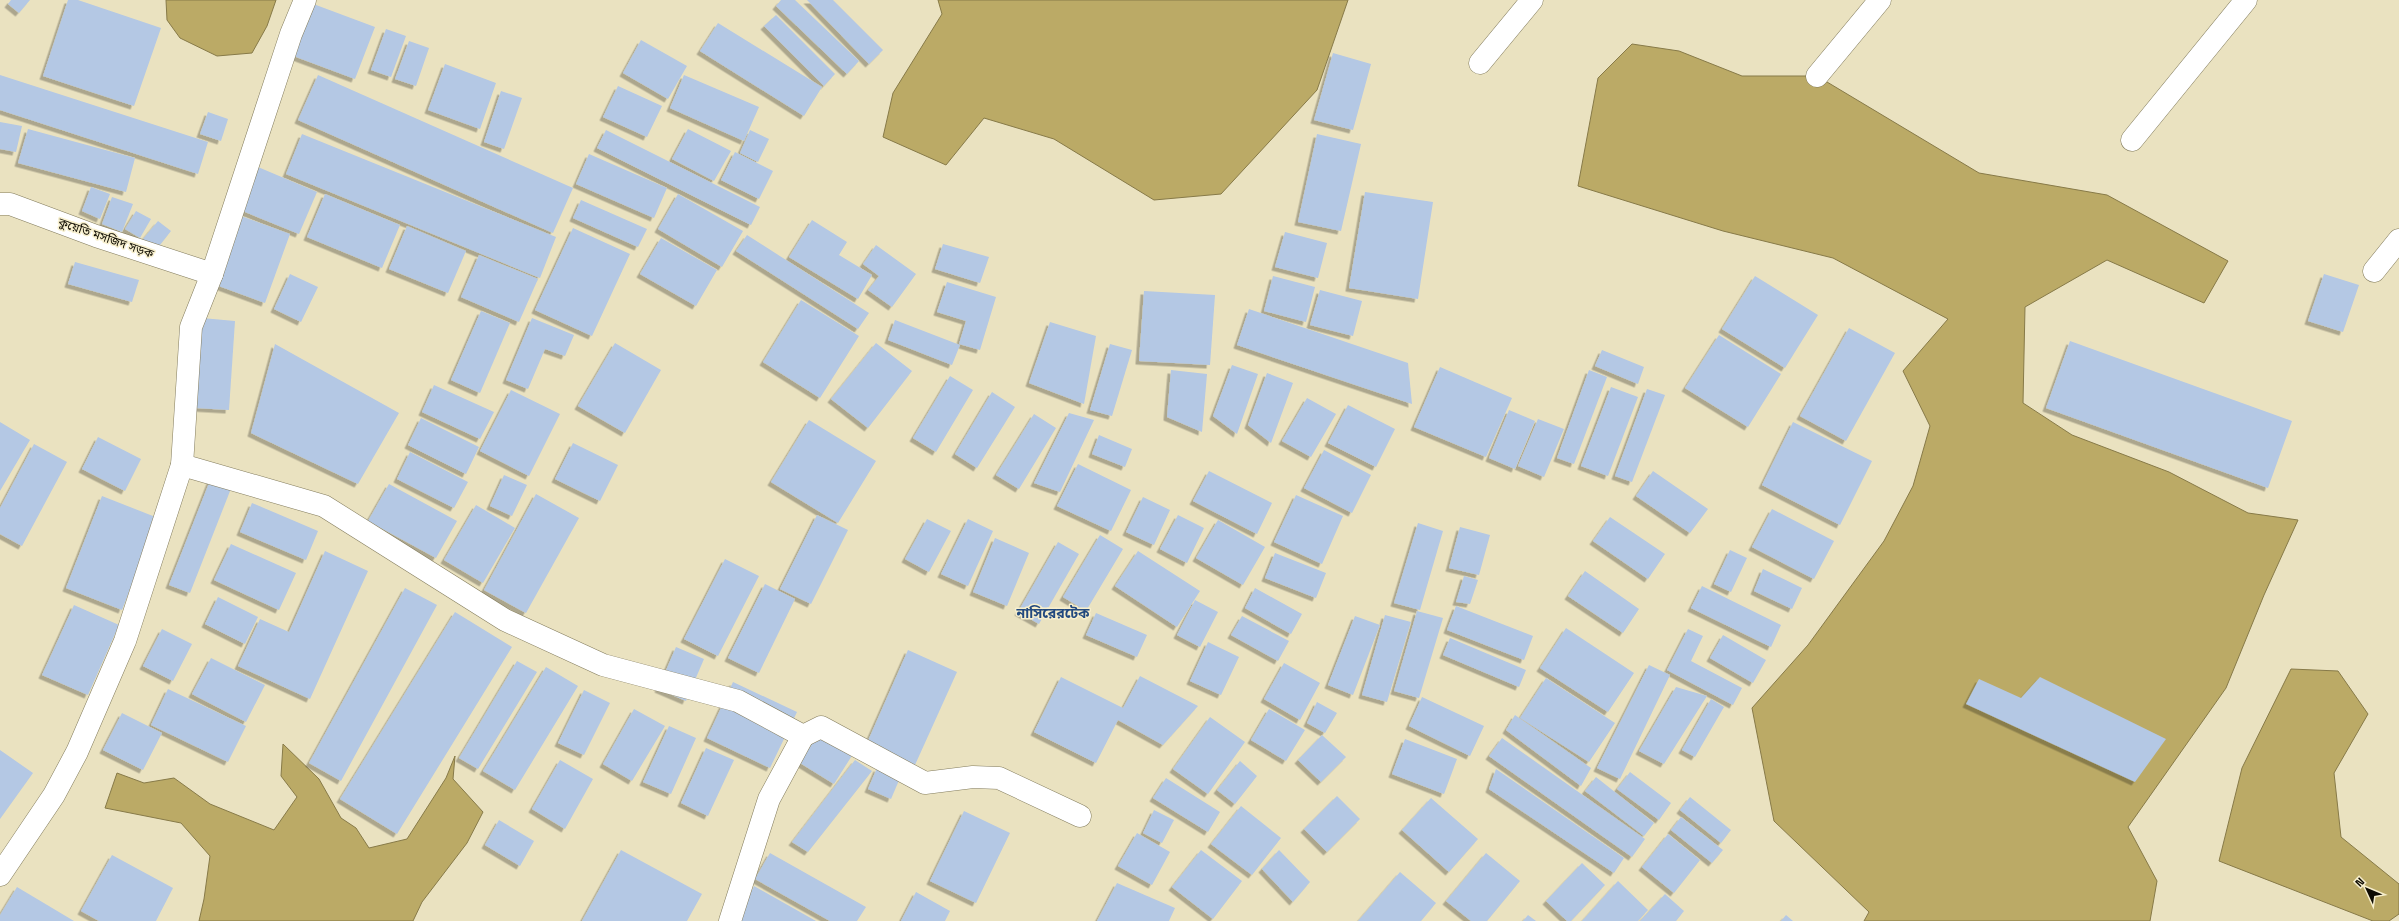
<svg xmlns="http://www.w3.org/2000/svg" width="2399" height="921" font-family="'Space Grotesk','Noto Sans Bengali',sans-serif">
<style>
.water{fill:#ba6;stroke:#877a48}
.building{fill:#b4c8e4;filter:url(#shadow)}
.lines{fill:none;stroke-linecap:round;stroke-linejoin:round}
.street-casing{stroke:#837c5d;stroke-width:23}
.street{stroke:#fff;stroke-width:22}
.labels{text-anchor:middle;stroke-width:3;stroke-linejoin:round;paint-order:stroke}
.street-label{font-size:12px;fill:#0e0b02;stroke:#f7efcd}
.quarter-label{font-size:14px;font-weight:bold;fill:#22497e;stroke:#f7efcd}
</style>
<defs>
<filter id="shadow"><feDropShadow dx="-3.5" dy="3.5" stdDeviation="0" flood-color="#0004"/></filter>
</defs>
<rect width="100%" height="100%" fill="#eae2c0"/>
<g class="water">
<polygon points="166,0 276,0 267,26 252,53 217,56 180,38 167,20"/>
<polygon points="938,0 1348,0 1317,90 1221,194 1154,200 1054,139 984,118 946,165 883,137 893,93 942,14"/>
<polygon points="1632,44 1679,51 1742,76 1817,76 1979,173 2107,195 2228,261 2204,303 2107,260 2025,307 2023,403 2072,435 2169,472 2248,513 2298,520 2264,595 2226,688 2128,827 2157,881 2150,921 1864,921 1869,912 1774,821 1752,708 1808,645 1884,541 1913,486 1930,426 1903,371 1948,319 1833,258 1723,231 1578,186 1598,78"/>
<polygon points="2291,669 2338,671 2368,714 2334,773 2341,837 2399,884 2399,914 2389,921 2373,921 2219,861 2242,768"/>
<polygon points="283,744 319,779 341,818 356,828 369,848 407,839 446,778 455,756 453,779 483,812 467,843 422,902 413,921 199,921 204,899 210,856 181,823 105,808 117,773 144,783 174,778 210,804 274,830 297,797 281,776"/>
</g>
<g class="building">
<polygon points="11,0 30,0 19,13 8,4"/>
<polygon points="68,0 78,0 161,28 134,106 43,76"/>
<polygon points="781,0 795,0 859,61 847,74 776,6"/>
<polygon points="807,0 833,0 883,50 869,64"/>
<polygon points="308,2 375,27 355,79 288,54"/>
<polygon points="776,15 835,74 824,86 764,26"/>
<polygon points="718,23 822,87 804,116 700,51"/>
<polygon points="386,29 406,36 391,77 371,70"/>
<polygon points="641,40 687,66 668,99 623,73"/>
<polygon points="409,41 429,48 416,86 395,79"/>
<polygon points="1333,53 1371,64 1353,130 1314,120"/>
<polygon points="445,64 496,83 480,129 428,110"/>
<polygon points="0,75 208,142 198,174 0,110"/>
<polygon points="318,75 573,188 553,233 298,120"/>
<polygon points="684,75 759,107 744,141 670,108"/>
<polygon points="618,86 662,106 647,137 603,117"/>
<polygon points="501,91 522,98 504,149 484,142"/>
<polygon points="208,112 228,119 221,141 200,134"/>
<polygon points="0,122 22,126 16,152 0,149"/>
<polygon points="28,129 135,158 126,192 18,163"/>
<polygon points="688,129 731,151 714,181 672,159"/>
<polygon points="606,130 760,207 751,225 597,148"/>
<polygon points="750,130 769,139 758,162 740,153"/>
<polygon points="302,134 556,237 540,278 286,174"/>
<polygon points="1317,134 1361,144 1341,231 1298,222"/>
<polygon points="735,152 773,171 759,199 721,180"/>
<polygon points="589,154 667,188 654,218 576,184"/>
<polygon points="258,167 317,192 299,234 240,210"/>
<polygon points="91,187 110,194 100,219 82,211"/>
<polygon points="1365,192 1433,202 1418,299 1349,288"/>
<polygon points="325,194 400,225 382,268 307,237"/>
<polygon points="678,194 743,231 722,267 658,229"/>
<polygon points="112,197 133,204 122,232 102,224"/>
<polygon points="581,200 647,229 638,247 573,218"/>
<polygon points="136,211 151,219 140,238 125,229"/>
<polygon points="241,216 290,234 265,303 216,285"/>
<polygon points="812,220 847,242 839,255 872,275 858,299 789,257"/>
<polygon points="158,221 171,231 156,250 143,239"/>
<polygon points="407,226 466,251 448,293 389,269"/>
<polygon points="573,228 630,254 592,336 535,310"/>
<polygon points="1285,232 1327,243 1318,278 1275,267"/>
<polygon points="747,235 869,313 858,329 736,251"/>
<polygon points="661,238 717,270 696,306 640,274"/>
<polygon points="943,244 989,257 980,283 935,269"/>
<polygon points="876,245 916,274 892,307 868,290 879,276 863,264"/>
<polygon points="479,255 538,279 519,322 461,297"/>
<polygon points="75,262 139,280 132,302 68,284"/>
<polygon points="290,274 318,287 301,322 274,309"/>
<polygon points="2324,274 2359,285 2343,332 2308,321"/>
<polygon points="1273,276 1315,287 1306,322 1264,311"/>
<polygon points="1755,276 1818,315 1785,368 1722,329"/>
<polygon points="947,282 996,297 980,350 959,344 966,321 937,312"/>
<polygon points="1320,290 1362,301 1353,336 1310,325"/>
<polygon points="1144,291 1215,295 1210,365 1139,361"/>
<polygon points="801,300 859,336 820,398 763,362"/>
<polygon points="1249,309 1408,363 1412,404 1237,345"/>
<polygon points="481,311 510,323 480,393 451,380"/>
<polygon points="202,318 235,321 229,410 195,408"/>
<polygon points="532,318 574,335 565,356 545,349 528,389 506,380"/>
<polygon points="895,320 960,345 952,365 888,340"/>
<polygon points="1050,322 1096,336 1084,404 1029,383"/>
<polygon points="1849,328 1895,353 1846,441 1800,416"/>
<polygon points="1719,335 1781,374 1748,427 1685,388"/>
<polygon points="2070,341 2292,421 2268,488 2046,408"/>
<polygon points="615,343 661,370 625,433 578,406"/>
<polygon points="876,343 912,371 868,428 831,399"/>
<polygon points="275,344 399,413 358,484 251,433"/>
<polygon points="1110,344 1132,350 1112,416 1090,410"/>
<polygon points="1602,350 1644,367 1638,384 1595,366"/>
<polygon points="1232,365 1258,374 1237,434 1213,416"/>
<polygon points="1440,367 1512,398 1486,457 1414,427"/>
<polygon points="1171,370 1207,374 1202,432 1167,417"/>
<polygon points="1589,370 1607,377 1574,464 1557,458"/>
<polygon points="1267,373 1293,383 1271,443 1248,425"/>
<polygon points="950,376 973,390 936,452 913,438"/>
<polygon points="434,385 494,412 480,439 422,412"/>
<polygon points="1611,387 1638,397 1608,476 1581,466"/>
<polygon points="1647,389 1665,395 1632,482 1615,476"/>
<polygon points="511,390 560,414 529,476 480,451"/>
<polygon points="992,392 1015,407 977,468 955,454"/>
<polygon points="1307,398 1336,414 1311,457 1282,441"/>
<polygon points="1348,405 1395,429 1376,467 1328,443"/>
<polygon points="1509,410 1535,421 1515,469 1489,458"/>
<polygon points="1069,413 1094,420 1060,492 1034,483"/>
<polygon points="1034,414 1056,428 1019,489 996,475"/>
<polygon points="421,418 479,447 466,474 408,445"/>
<polygon points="1538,419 1564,429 1544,477 1518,466"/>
<polygon points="809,420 876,461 838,523 771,482"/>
<polygon points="0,422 30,440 0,491"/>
<polygon points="1793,422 1872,461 1840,525 1762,485"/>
<polygon points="1099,435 1132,449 1125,467 1092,454"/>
<polygon points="98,437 141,459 125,491 82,469"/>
<polygon points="573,443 618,465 600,501 555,479"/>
<polygon points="34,444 67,462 22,546 0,534 0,508"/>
<polygon points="1324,450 1371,475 1352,513 1304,488"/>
<polygon points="410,452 468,482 454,508 397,479"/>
<polygon points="1078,464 1131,490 1111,531 1057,506"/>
<polygon points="1209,471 1272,503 1257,534 1193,501"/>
<polygon points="1653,471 1708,509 1690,533 1636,496"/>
<polygon points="504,475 527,485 512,516 490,506"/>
<polygon points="211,478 232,486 190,593 169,585"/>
<polygon points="389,484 457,521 436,558 368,521"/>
<polygon points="536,494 579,518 526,613 484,590"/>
<polygon points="1296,495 1343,516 1322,564 1274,542"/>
<polygon points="102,496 158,518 122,610 66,588"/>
<polygon points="1143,497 1170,510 1154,545 1126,532"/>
<polygon points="252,503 318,531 306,560 240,532"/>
<polygon points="476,505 515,528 483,583 444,560"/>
<polygon points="1772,509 1834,541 1814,579 1752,547"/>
<polygon points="817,515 848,530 811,604 780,589"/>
<polygon points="1178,515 1204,528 1187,563 1160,549"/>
<polygon points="1610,517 1665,554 1648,579 1593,541"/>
<polygon points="927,519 951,531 929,572 905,559"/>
<polygon points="968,519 993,531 968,586 941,574"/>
<polygon points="1218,520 1265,547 1243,585 1196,558"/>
<polygon points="1418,523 1443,531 1420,610 1394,603"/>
<polygon points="1460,527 1490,535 1479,575 1449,568"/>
<polygon points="1100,535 1123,549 1086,611 1063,597"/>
<polygon points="995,538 1029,553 1007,606 973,592"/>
<polygon points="1058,542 1079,554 1039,624 1018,612"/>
<polygon points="231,544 296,573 279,610 214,580"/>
<polygon points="1730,550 1747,558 1731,592 1714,584"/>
<polygon points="325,551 368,571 310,699 238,666 260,619 289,632"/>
<polygon points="1138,551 1200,591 1177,627 1115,586"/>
<polygon points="1275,553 1326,573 1316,598 1265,578"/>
<polygon points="725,559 759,576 718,656 684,639"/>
<polygon points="1763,569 1802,588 1792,609 1754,591"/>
<polygon points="1585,571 1639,609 1623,633 1568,596"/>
<polygon points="1464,576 1478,580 1470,604 1456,602"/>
<polygon points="765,584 795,599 759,673 728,658"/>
<polygon points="1702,586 1781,625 1771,647 1691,608"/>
<polygon points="405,588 437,605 341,781 309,763"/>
<polygon points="1255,588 1302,614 1291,634 1245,608"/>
<polygon points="218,597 258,617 245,644 205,624"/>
<polygon points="1195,600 1218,612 1200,647 1177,635"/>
<polygon points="74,605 119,625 88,695 42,675"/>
<polygon points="1456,606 1533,636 1524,660 1447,630"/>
<polygon points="1417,611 1443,618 1419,698 1394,691"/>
<polygon points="455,612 512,647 397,834 340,799"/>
<polygon points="1096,613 1147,635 1137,657 1086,635"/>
<polygon points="1385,615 1411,622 1387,702 1362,695"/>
<polygon points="1242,616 1289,641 1278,661 1231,635"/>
<polygon points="1355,616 1380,625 1353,695 1328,685"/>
<polygon points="1566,628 1634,673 1608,712 1540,668"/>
<polygon points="162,629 192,644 173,681 143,666"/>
<polygon points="1688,629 1703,636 1691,661 1742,688 1733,705 1667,670"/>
<polygon points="1723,635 1766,660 1753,683 1710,658"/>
<polygon points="1450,638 1526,670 1519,687 1443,655"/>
<polygon points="1208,642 1239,657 1221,695 1190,681"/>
<polygon points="676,647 704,659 686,701 658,689"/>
<polygon points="908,650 957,672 915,765 867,743"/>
<polygon points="211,658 265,685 246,722 192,694"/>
<polygon points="517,661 537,672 478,769 459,758"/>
<polygon points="1284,663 1320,683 1300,720 1264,699"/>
<polygon points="1649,665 1670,675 1620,779 1597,768"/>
<polygon points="546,667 578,686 515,790 483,771"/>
<polygon points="1140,676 1198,706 1163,745 1118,720 1096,763 1034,732 1061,677 1123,708"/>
<polygon points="2040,677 2166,739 2135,782 1966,704 1979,679 2021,698"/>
<polygon points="1546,678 1615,723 1589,762 1520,718"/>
<polygon points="733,682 797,712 770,768 707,738"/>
<polygon points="1676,687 1707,696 1664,764 1639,751"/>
<polygon points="168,689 246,726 228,762 151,725"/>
<polygon points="584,690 610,703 584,755 558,743"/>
<polygon points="1422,697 1484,726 1470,756 1409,726"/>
<polygon points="1711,699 1724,707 1695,757 1682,750"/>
<polygon points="1317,702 1337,713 1325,733 1307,723"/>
<polygon points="634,709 665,726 632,781 603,764"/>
<polygon points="1269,709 1305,730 1286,761 1251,740"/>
<polygon points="122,713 162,733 143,770 103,750"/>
<polygon points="1515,715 1591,768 1581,786 1506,730"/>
<polygon points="1210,717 1245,742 1208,794 1173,769"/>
<polygon points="669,726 696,738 671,794 643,782"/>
<polygon points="819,733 853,754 834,784 800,763"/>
<polygon points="1322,735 1346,757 1321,782 1298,760"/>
<polygon points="1502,738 1645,839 1632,857 1489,756"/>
<polygon points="1405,739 1457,759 1444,794 1392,774"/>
<polygon points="706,748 734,760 708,816 681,803"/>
<polygon points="0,750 33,773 0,819"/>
<polygon points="560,760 593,779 565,829 532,809"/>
<polygon points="855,760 872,771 808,852 792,842"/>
<polygon points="1240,761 1257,776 1235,804 1217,790"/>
<polygon points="877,768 900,778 891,799 868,789"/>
<polygon points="1496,769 1624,858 1614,873 1489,789"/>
<polygon points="1630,772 1671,803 1659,820 1617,789"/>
<polygon points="1596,777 1654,823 1644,836 1585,791"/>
<polygon points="1166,778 1220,812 1208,832 1153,798"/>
<polygon points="1337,796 1360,819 1327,852 1304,829"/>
<polygon points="1690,797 1731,830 1721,843 1680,810"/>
<polygon points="1431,798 1478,839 1449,872 1402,830"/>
<polygon points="1241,806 1281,838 1252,875 1211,844"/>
<polygon points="1154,810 1174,820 1162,843 1143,833"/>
<polygon points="964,811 1010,833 976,903 930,881"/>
<polygon points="1681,817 1723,850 1712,863 1671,830"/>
<polygon points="499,820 534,841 520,866 485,845"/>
<polygon points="1137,833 1170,852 1152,885 1118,866"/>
<polygon points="1668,834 1700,860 1674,893 1642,867"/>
<polygon points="621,850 702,894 687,921 582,921"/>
<polygon points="1201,850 1242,881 1213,919 1172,887"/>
<polygon points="1279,850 1310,882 1293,902 1262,869"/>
<polygon points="770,853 866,907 857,921 830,921 755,879"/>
<polygon points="1486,853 1520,881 1487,921 1471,921 1446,901"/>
<polygon points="112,855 173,888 156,921 99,921 81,911"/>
<polygon points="1582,863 1605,885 1571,921 1567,921 1546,901"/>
<polygon points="1400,872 1436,903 1421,921 1358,921"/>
<polygon points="1618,881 1648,910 1638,921 1582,921"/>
<polygon points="1117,883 1175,908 1169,921 1097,921"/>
<polygon points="754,886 816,921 737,921"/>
<polygon points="17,887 74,921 0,921 0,915"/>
<polygon points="916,892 950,911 945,921 901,921"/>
<polygon points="1665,894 1684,911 1676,921 1640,921"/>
<polygon points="1528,915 1536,921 1523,921"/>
<polygon points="1786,915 1793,921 1781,921"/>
</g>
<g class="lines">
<g class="street-casing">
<g id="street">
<polyline points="1480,63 1532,0"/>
<polyline points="1817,76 1880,0"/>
<polyline points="2132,140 2246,0"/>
<polyline points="0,204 10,204 96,236 212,274"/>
<polyline points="2374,271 2399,240"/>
<polyline points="182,465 324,506 505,620 603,665 738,701 803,736 821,727 925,783 973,777 999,778 1080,816"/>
<polyline points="0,875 54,795 77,752 125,641 182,465 191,327 212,274 291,34 305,0"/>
<polyline points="730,921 769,799 803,736"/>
</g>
</g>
<use href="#street" class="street"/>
</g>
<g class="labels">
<g class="street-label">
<text transform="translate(106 238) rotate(19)" y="4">কুয়েতি মসজিদ সড়ক</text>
</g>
<g class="quarter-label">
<text x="1053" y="618">নাসিরেরটেক</text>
</g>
</g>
<g transform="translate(2367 889) rotate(314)" stroke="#f7efcd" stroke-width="3" paint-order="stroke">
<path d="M0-3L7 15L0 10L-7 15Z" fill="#0e0b02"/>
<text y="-6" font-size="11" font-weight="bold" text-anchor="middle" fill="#0e0b02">N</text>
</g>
</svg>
